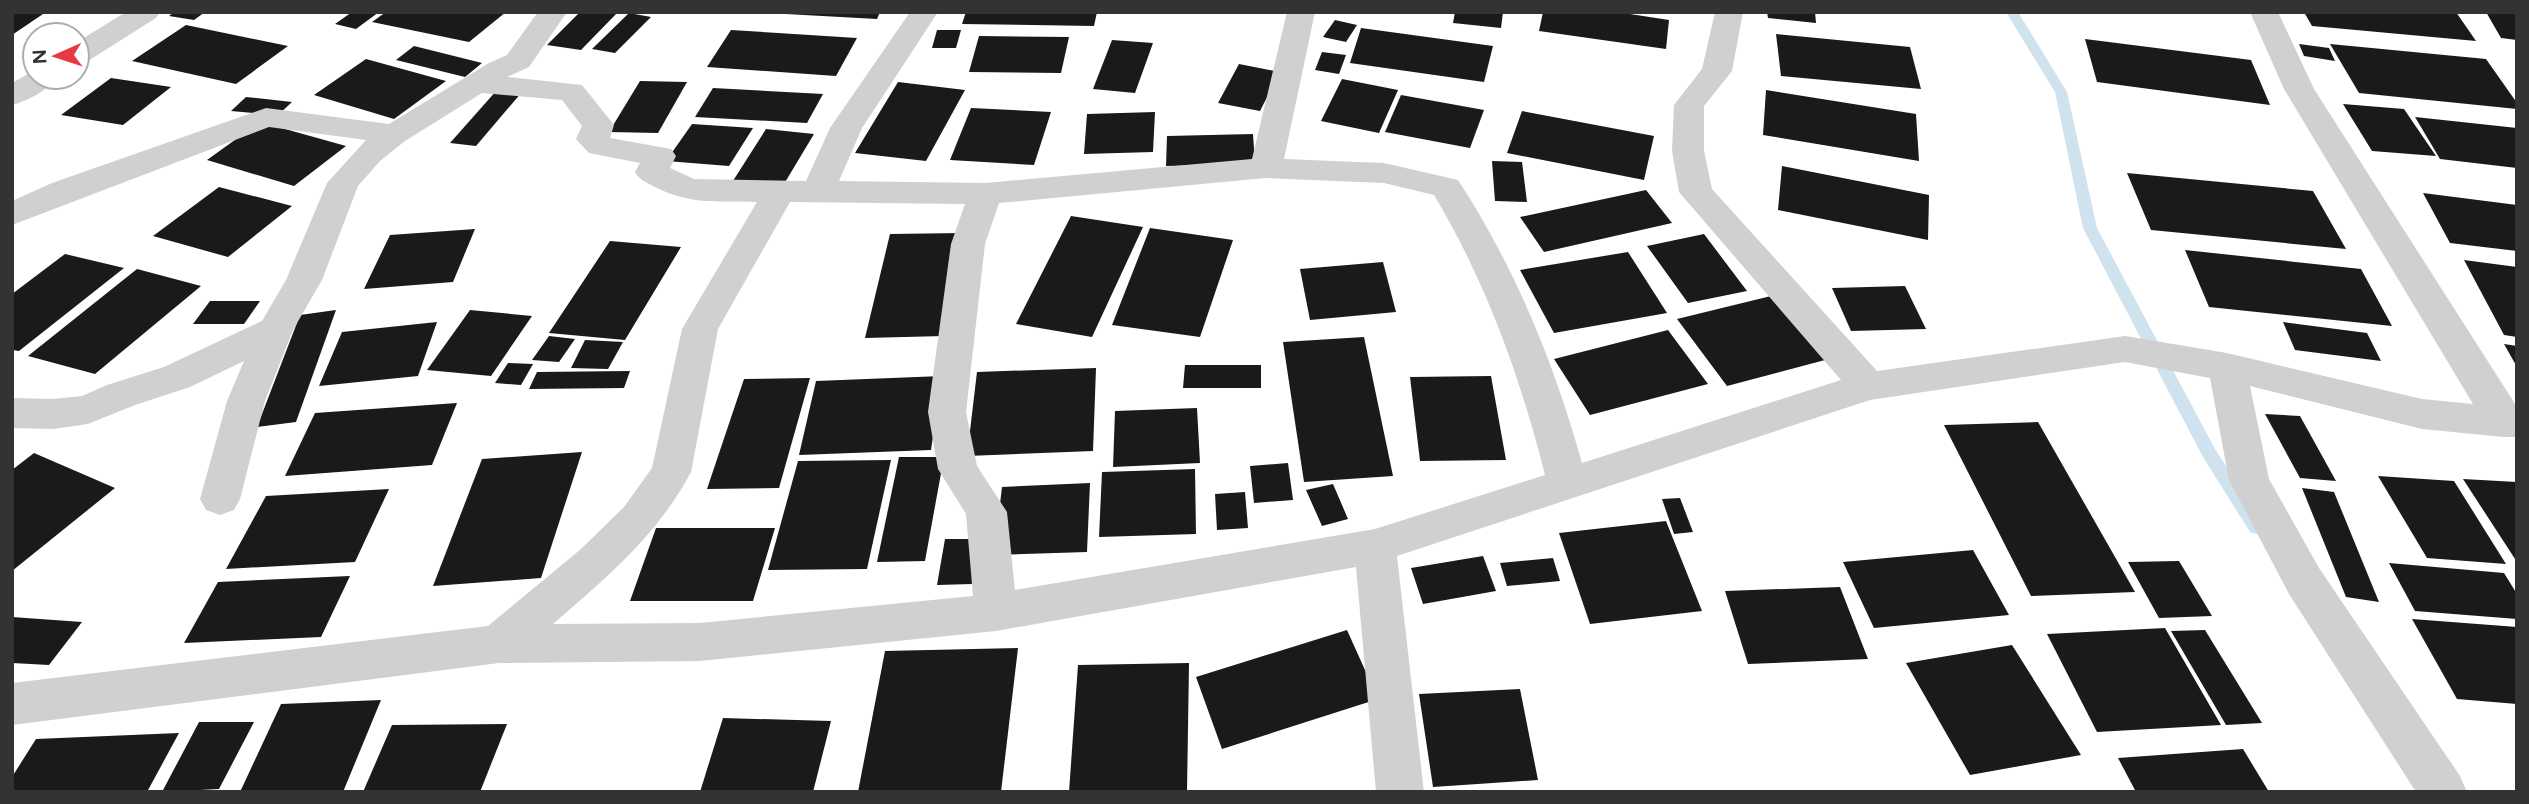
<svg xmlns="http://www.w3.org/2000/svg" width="2529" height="804" font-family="Figtree,sans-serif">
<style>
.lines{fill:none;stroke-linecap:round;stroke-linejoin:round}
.stream{fill:#cfe2ee;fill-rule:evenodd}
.building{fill:#1a1a1a}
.street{fill:#d0d0d0;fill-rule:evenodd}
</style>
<rect width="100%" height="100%" fill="#fff"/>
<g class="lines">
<polygon class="stream" points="2006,12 2018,12 2067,92 2097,228 2215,449 2262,522 2265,527 2262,532 2256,534 2250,532 2203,457 2083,228 2055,92"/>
</g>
<g class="building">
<polygon points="12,12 46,12 12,35"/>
<polygon points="174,12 205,12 194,20 169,16"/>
<polygon points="352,12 379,12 356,29 335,24"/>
<polygon points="386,12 506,12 469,42 372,22"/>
<polygon points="580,12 618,12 581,50 547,45"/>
<polygon points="786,12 880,12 877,19 786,14"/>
<polygon points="966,12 1097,12 1094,26 962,24"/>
<polygon points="1455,12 1503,12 1501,28 1453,23"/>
<polygon points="1543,12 1617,12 1669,20 1666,49 1539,31"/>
<polygon points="1767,12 1815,12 1816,23 1768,18"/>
<polygon points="2304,12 2456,12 2476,41 2312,26"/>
<polygon points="2486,12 2517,12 2517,40 2501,38"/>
<polygon points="629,13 651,17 615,53 592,49"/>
<polygon points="1335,20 1357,25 1346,42 1323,37"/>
<polygon points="186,25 288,46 236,84 132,61"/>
<polygon points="1361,28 1493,46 1484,82 1350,63"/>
<polygon points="731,30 857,38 836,76 707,67"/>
<polygon points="937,30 961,30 956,48 932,48"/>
<polygon points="1776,34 1910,47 1921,89 1781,76"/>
<polygon points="979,36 1069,37 1061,73 969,72"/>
<polygon points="2085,39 2251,60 2270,105 2097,82"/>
<polygon points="1112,40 1153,43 1135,93 1093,89"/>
<polygon points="2299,44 2329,48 2335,61 2304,56"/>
<polygon points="2330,44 2486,59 2517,103 2517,109 2359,93"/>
<polygon points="414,46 482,63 465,77 396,60"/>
<polygon points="1322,52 1346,55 1339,74 1315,70"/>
<polygon points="366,59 446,81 394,119 314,95"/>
<polygon points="1239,64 1280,72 1260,111 1218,103"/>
<polygon points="111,78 171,87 123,125 61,115"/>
<polygon points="1342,79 1398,90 1379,133 1321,121"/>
<polygon points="640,81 687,82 658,133 609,132"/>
<polygon points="898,82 965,90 926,161 855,153"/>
<polygon points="713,88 823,94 807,123 695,117"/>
<polygon points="497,90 522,92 476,146 450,143"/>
<polygon points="1766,90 1916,114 1919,161 1763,135"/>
<polygon points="1401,95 1484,110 1470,148 1385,132"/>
<polygon points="246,97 292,102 278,115 231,111"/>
<polygon points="2343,104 2404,109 2436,156 2372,151"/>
<polygon points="971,108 1051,112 1034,165 950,160"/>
<polygon points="1522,111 1654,136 1644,180 1507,153"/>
<polygon points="1155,112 1153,152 1084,154 1087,114"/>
<polygon points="2415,117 2517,128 2517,168 2440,159"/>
<polygon points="260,122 346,146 294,186 207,160"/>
<polygon points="692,124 753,128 729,166 666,161"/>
<polygon points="766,129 814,134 781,189 731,184"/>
<polygon points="1253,134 1255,164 1166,166 1167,136"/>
<polygon points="1492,161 1522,162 1527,202 1495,201"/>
<polygon points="1782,166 1929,195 1928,240 1778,210"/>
<polygon points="2127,173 2313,191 2346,249 2151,230"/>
<polygon points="219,187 292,206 228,257 153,236"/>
<polygon points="1646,190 1672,223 1544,252 1520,217"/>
<polygon points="2423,193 2517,205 2517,251 2450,243"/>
<polygon points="1071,216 1143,227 1092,337 1016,324"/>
<polygon points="1150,228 1233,240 1200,337 1112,325"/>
<polygon points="475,229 453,282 364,289 390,235"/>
<polygon points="963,233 944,336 865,338 890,234"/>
<polygon points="1704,234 1747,291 1688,303 1647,246"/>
<polygon points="610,241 681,247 625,340 549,333"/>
<polygon points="2185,250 2361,269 2392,326 2209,307"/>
<polygon points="1628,252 1667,313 1554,333 1520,270"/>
<polygon points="65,254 124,268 19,351 12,350 12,294"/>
<polygon points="2464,260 2517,267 2517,337 2504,335"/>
<polygon points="1383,262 1396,312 1310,320 1300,269"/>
<polygon points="137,269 201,286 95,374 28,356"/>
<polygon points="1905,286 1926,329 1851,331 1832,288"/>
<polygon points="1771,296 1825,360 1727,386 1677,319"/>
<polygon points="210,301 260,301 244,324 193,324"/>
<polygon points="336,310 296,422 257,427 300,315"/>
<polygon points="470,310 532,316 491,376 427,370"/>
<polygon points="437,322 418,376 319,386 342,332"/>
<polygon points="2283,322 2367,333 2381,361 2295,350"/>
<polygon points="1668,330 1708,384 1590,415 1554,359"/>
<polygon points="549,336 575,339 559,362 532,360"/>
<polygon points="1364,337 1393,476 1304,482 1283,342"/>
<polygon points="585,340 623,342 608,369 571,368"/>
<polygon points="2504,344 2517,346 2517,367"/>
<polygon points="508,363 533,364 521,385 495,383"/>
<polygon points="1185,365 1261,365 1261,388 1183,388"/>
<polygon points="1096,368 1093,451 967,456 977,372"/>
<polygon points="630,371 624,388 529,389 537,372"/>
<polygon points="942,376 931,450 799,455 816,381"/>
<polygon points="1491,376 1506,460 1420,461 1410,377"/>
<polygon points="810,378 779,488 707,489 744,379"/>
<polygon points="457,403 432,465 285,476 315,413"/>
<polygon points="1197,408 1200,463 1113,467 1115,411"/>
<polygon points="2265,414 2300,416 2336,481 2300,478"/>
<polygon points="2038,422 2135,592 2031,596 1944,425"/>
<polygon points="582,452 541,578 433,586 482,459"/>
<polygon points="34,453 115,488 12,571 12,470"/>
<polygon points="899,457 944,457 925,561 877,562"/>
<polygon points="891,460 867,569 768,570 798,461"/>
<polygon points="1288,463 1293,500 1254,503 1250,466"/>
<polygon points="1195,469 1196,534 1099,537 1102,472"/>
<polygon points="2378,476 2454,481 2506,564 2427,558"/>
<polygon points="2463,479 2517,482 2517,562"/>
<polygon points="1090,483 1087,552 994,555 1002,487"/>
<polygon points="1333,484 1348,519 1322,526 1306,490"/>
<polygon points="2302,488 2334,492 2379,602 2346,597"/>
<polygon points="389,489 355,562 226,569 266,496"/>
<polygon points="1245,492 1248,528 1217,530 1215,494"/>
<polygon points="1680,498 1693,532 1674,534 1662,499"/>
<polygon points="1666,521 1702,611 1590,624 1559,533"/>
<polygon points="656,528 775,528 753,601 630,601"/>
<polygon points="945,539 979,539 972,584 937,585"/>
<polygon points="1973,550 2009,615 1874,628 1843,562"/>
<polygon points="1483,556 1496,591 1423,604 1411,568"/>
<polygon points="1553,558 1560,581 1507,586 1500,563"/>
<polygon points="2179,561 2212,616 2159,618 2128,562"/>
<polygon points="2389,563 2504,573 2517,594 2517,619 2415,611"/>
<polygon points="350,576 321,637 184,643 218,582"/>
<polygon points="1840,587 1868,659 1748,664 1725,591"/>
<polygon points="12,617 82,622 49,665 12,663"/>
<polygon points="2412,619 2517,627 2517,704 2457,699"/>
<polygon points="2165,628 2221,725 2097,732 2047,634"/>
<polygon points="1347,630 1378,699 1222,749 1196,677"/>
<polygon points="2205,630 2262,723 2226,725 2171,631"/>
<polygon points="2012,645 2081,755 1970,775 1906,663"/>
<polygon points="1018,648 1001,792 858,792 885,651"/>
<polygon points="1189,663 1187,792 1069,792 1078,665"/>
<polygon points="1520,689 1538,780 1433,787 1419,694"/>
<polygon points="381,700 343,792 240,792 281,704"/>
<polygon points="723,718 831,721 813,792 700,792"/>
<polygon points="199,722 254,722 219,789 162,792"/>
<polygon points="507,724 480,792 363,792 392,725"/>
<polygon points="179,733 147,792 12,792 12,777 36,739"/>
<polygon points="2243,749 2269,792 2136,792 2118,758"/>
</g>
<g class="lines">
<g class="street">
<polygon points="126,12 160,12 156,18 88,61 77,64 77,42"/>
<path d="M538,12H567L529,67L507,77L582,85L614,125L610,138L671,149L676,156L670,168L694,179L806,181L830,128L910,12H938L862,128L839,181L985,183L1252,159L1287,12H1315L1284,159L1384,163L1458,180C1515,267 1554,363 1582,463L1841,380L1679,192L1672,151L1674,105L1702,69L1715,12H1743L1732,71L1704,106V151L1712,189L1877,371L2125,336L2227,353L2422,399L2473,404L2284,89L2250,12H2278L2314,89L2517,407V437H2504L2422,429L2250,386L2269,479L2319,568L2460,776L2467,792H2416L2289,594L2229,480L2210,378L2125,362L1870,400L1397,556L1424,792H1376L1356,567L996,631L700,661L499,663L12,725V683L488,626L581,549L624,507L652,468L682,329L757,202C719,201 692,205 657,188C648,183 640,181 635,172L640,163L589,153L576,139L582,126L562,100L482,93L405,141L380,161L358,186L322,280L293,330L265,401L240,499L234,510L220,515L206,510L200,499L227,401L244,361L190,387L135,405L88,424L53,429L12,428V398L53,399L82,396L107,385L164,367L262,321L286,280L327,183L366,140L269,127L12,225V201L52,183L266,108L389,124L489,63L507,55ZM1266,178L1384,183L1434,195C1486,282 1520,376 1545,475L1375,529L1015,590L1007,512L977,466L966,412L985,244L999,203ZM790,202L965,204L951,244L928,412L938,469L966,514L973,596L700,623L553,624C606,578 657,536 691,472L718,329Z"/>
<path d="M35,70V77H57C48,90 28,101 12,105V83Z"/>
</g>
</g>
<rect width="2529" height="804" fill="none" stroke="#333333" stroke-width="28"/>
<g transform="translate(56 56) rotate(267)"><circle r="33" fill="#ffffff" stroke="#adadad" stroke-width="2"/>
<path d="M0-5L12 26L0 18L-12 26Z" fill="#e63946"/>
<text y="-10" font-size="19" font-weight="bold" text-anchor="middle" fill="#333333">N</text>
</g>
</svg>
